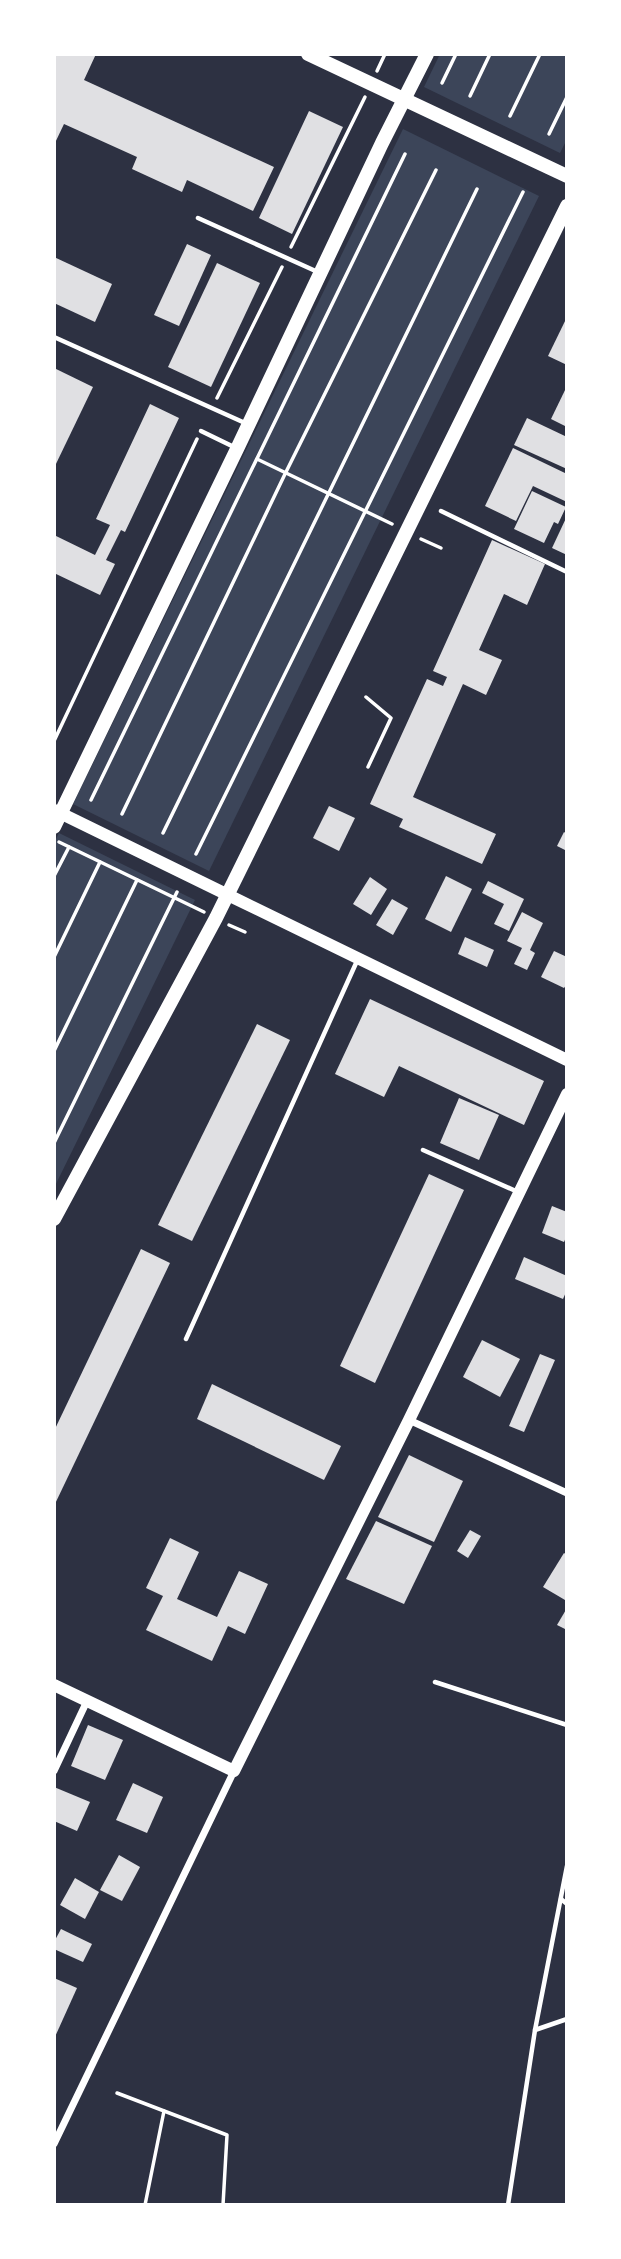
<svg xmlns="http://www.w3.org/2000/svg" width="621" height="2259" font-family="'Open Sans',sans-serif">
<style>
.green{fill:#3c4559}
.building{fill:#e0e0e3}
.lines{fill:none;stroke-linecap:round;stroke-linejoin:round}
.path{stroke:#fff;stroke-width:3.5}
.service{stroke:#fff;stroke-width:4.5}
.minor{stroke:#fff;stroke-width:7}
.tertiary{stroke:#fff;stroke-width:12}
.secondary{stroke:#fff;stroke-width:12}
.primary{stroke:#fff;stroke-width:14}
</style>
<rect width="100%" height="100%" fill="#2d3142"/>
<g class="green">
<polygon points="440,54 567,54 567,139 560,153 424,87"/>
<polygon points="403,129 539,196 209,871 73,804"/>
<polygon points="59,833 195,900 54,1188 54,843"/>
</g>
<g class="building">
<polygon points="54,54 96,54 84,80 274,167 253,211 187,180 182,192 132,169 137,157 64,124 54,145"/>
<polygon points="309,111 343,127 292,234 259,218"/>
<polygon points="187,244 211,255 179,326 154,315"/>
<polygon points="54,257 112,284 95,322 54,303"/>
<polygon points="217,263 260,283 211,387 168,367"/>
<polygon points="567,317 567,365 548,356"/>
<polygon points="54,368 93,387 54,468"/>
<polygon points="567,386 567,427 551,419"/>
<polygon points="150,404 179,418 125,532 121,530 106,560 115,564 100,595 54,573 54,535 95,555 110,525 96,519"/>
<polygon points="527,418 567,437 567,469 514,445"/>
<polygon points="513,448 567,474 567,502 533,486 516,521 485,506"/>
<polygon points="532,491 566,507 558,524 554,522 544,543 514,529"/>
<polygon points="567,516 567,555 552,548"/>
<polygon points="492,540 545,564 527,605 504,594 479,650 502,660 486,695 463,684 413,797 496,834 482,864 399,827 403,819 370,804 427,679 443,686 447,677 433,671"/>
<polygon points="329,806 355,818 339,851 313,838"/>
<polygon points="564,832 567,834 567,851 557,846"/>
<polygon points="446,876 472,889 451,932 425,919"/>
<polygon points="370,877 387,889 371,915 353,904"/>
<polygon points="488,881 524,899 509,931 494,924 504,904 482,893"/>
<polygon points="392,899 408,908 393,935 376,925"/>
<polygon points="522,912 543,923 530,950 535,953 527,970 514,964 522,948 507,941"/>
<polygon points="465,937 494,950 487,967 458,954"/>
<polygon points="554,951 567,957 567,984 564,988 541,977"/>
<polygon points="370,999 544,1081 524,1125 399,1066 384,1097 335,1074"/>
<polygon points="257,1024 290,1040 192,1241 158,1225"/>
<polygon points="459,1098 499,1115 479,1160 440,1143"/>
<polygon points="429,1174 464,1190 375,1383 340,1366"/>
<polygon points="552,1206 567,1212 567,1235 564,1242 542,1233"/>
<polygon points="141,1249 170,1263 54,1506 54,1431"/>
<polygon points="524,1257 567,1276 567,1290 563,1299 515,1279"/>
<polygon points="482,1340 520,1359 500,1397 463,1377"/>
<polygon points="540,1354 555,1360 524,1432 509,1426"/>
<polygon points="212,1384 341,1446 324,1480 197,1419"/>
<polygon points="409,1455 463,1481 434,1542 378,1517"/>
<polygon points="376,1521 432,1546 404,1604 346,1579"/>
<polygon points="470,1530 481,1536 468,1558 457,1551"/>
<polygon points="170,1538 199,1552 177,1599 217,1617 239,1571 268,1584 245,1634 228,1626 212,1661 146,1630 163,1596 146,1588"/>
<polygon points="564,1553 567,1555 565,1600 543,1587"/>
<polygon points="567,1608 567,1630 557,1625"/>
<polygon points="88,1725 123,1740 105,1780 71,1766"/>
<polygon points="133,1783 163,1797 147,1833 116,1820"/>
<polygon points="54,1787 90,1802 77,1831 54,1821"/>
<polygon points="119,1855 140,1867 122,1901 100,1890"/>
<polygon points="75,1878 99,1892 85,1919 60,1905"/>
<polygon points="61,1929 92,1944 83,1962 54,1949 54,1942"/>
<polygon points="54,1978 77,1988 54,2039"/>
</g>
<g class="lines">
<g class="path">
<polyline points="377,71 385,54"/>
<polyline points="442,83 456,54"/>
<polyline points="470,96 490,54"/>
<polyline points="510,116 540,54"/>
<polyline points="549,134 567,97"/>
<polyline points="291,247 365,97"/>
<polyline points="217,398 282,267"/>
<polyline points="257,459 392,524"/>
<polyline points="421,539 441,548"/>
<polyline points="366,697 391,718 368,767"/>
<polyline points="54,741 197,439"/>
<polyline points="91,800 405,154"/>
<polyline points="122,814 285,474 436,170"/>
<polyline points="163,833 477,189"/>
<polyline points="59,842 204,912"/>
<polyline points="196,854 523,192"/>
<polyline points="54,876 69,847"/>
<polyline points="229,925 245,932"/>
<polyline points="54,957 100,862"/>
<polyline points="54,1051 137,880"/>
<polyline points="54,1143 177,892"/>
<polyline points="117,2093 227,2135 223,2205"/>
<polyline points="145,2205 164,2111"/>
</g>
<g class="service">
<polyline points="198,218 320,273"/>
<polyline points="54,337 245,423"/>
<polyline points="201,431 234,447"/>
<polyline points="441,511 567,572"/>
<polyline points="423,1150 518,1192"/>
<polyline points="186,1339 357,961"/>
<polyline points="435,1682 567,1725"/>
<polyline points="561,1899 567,1904"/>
<polyline points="535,2030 567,2019"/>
<polyline points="508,2205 535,2030 567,1866"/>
</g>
<g class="minor">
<polyline points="409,1420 567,1493"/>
<polyline points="54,1771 87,1701"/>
<polyline points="54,2144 234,1771"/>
</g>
<g class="tertiary">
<polyline points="54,810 228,895"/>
<polyline points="54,1685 234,1771 409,1420 567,1094"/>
</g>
<polyline class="secondary" points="228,895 567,1060"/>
<g class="primary">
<polyline points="308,54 567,176"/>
<polyline points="54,827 237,449 382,143 427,54"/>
<polyline points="54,1219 216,918 567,206"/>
</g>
</g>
<rect width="621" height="2259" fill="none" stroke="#ffffff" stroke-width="112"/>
</svg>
